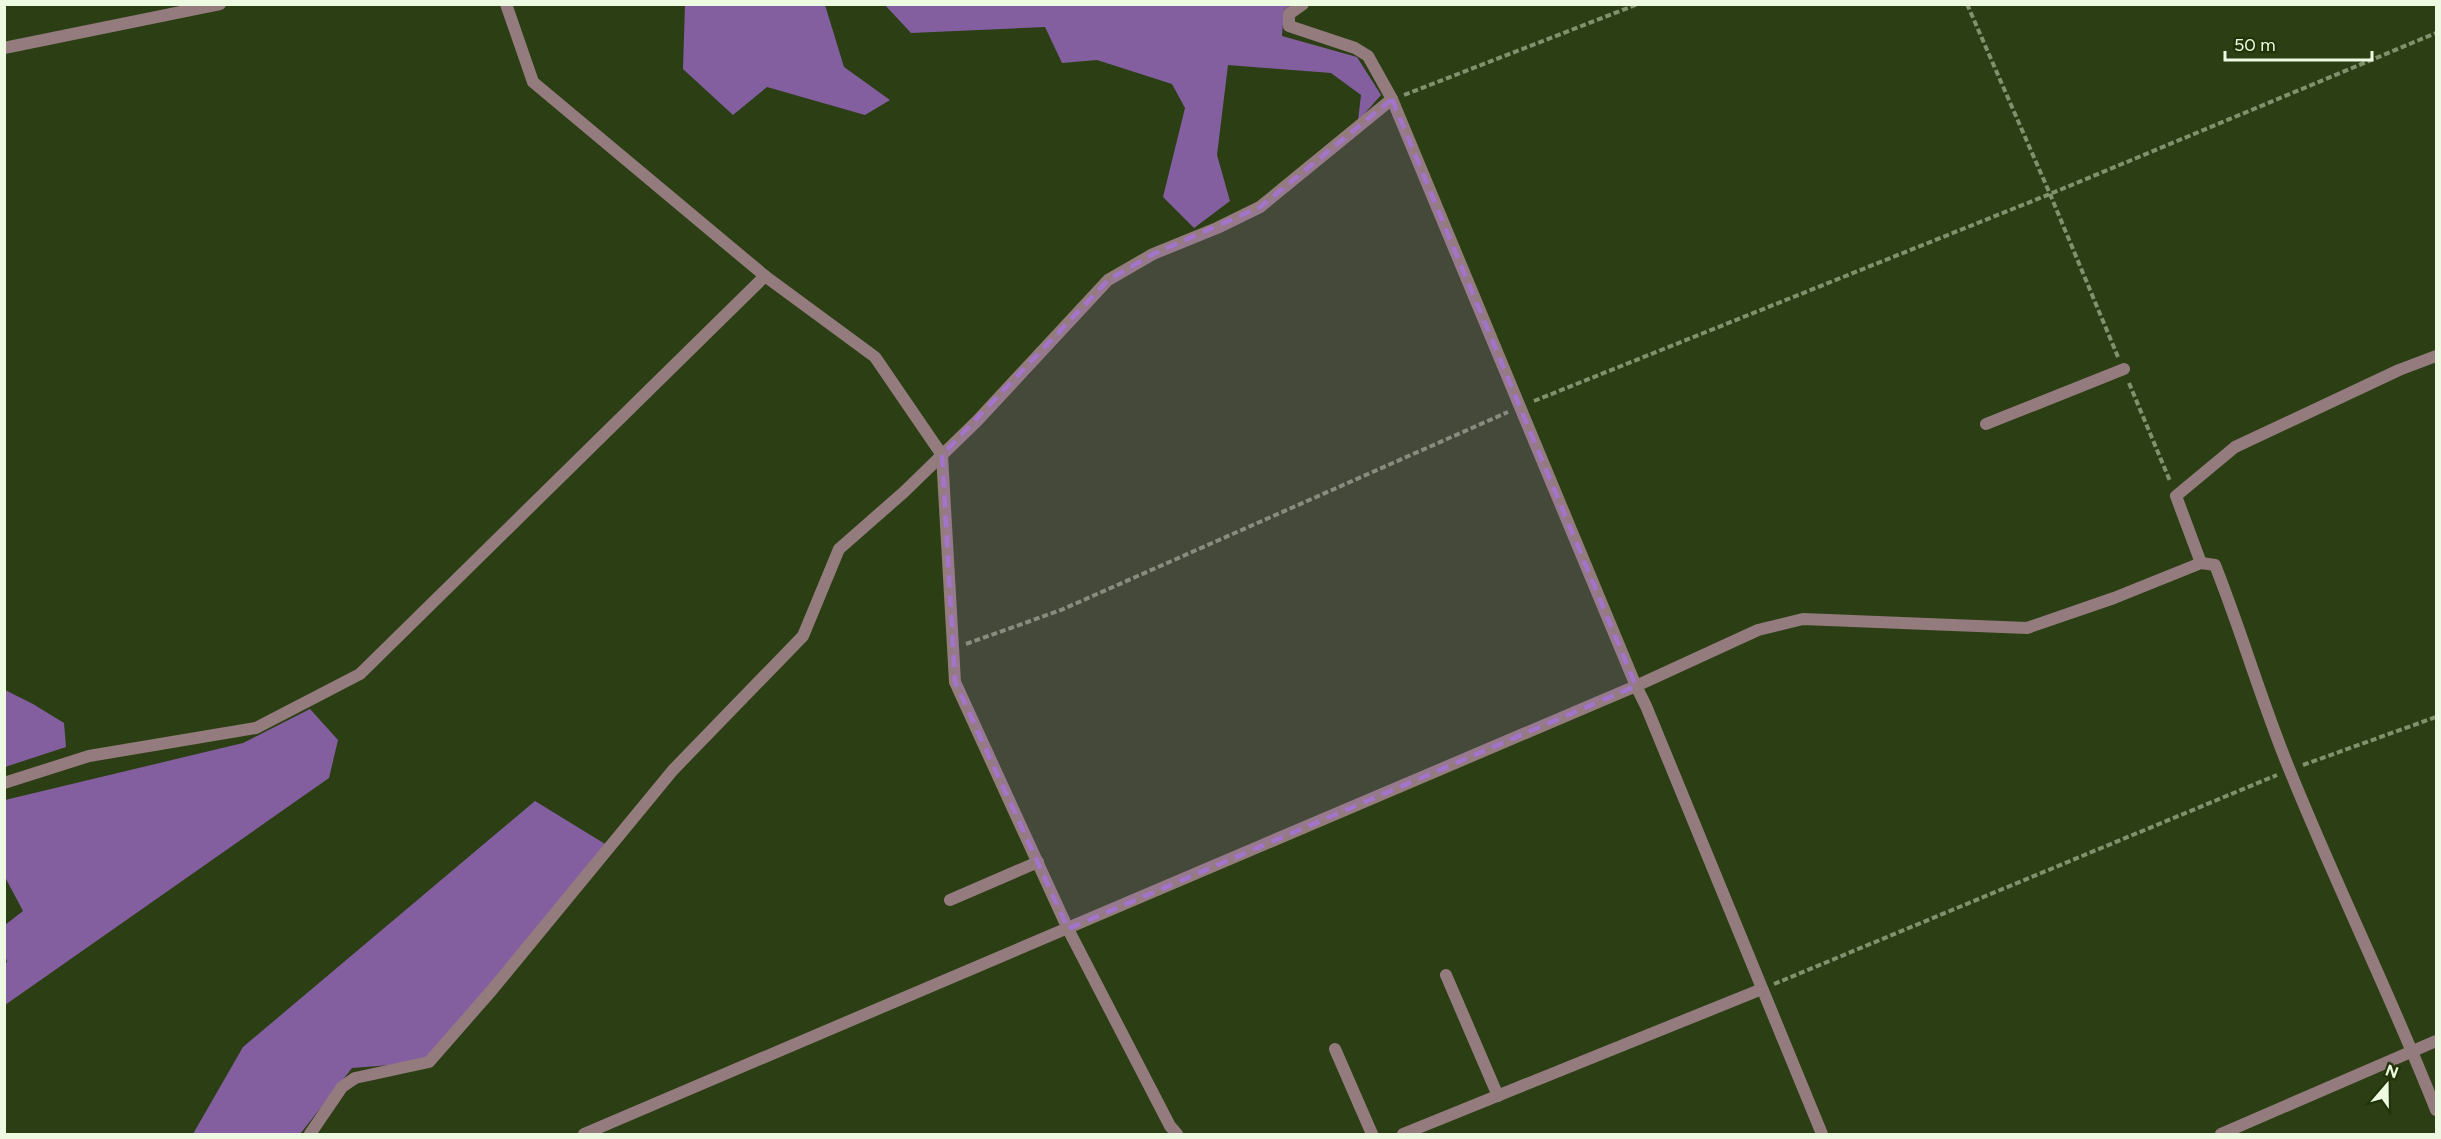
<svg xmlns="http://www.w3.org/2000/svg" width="2441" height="1139" viewBox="0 0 2441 1139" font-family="Figtree,sans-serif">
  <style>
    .forest { fill: #845fa0 }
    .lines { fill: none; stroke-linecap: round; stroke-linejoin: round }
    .path { stroke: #80916d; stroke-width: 4; stroke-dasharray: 6 3; stroke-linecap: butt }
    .minor { stroke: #947b7e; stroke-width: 12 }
    .tertiary { stroke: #947b7e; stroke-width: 12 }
    .marked { fill: #a374cb; fill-opacity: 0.2; stroke: #a374cb; stroke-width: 4.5; stroke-dasharray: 12 8; stroke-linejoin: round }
  </style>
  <rect width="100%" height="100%" fill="#2c3f14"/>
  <g class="forest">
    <path d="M685,5H825L844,67L890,100L865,115L767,87L733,115L683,69Z"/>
    <path d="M885,5H1291L1284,10L1282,36L1357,57L1381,95L1358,121L1361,95L1331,73L1228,65L1217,155L1230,201L1194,228L1163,197L1185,108L1172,84L1097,60L1062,63L1045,27L911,33Z"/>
    <path d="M5,690L33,704L64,723L66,747L5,767Z"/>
    <path d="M310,709L338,740L329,778L5,1005V964L7,962L5,954V925L23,911L5,877V800L243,743Z"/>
    <path d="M535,801L610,847L429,1062L352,1068L300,1134H193L243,1047Z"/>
  </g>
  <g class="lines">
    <g class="path">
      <path d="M1967,4L2050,194L2118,357"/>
      <path d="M1404,95L1638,4"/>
      <path d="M2129,383L2170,481"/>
      <path d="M1534,401L2050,194L2436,33"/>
      <path d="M966,644L1061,610L1508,412"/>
      <path d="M2303,765L2436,717"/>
      <path d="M1774,984L2277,775"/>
    </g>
    <g class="minor">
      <path d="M1303,4L1289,14V26L1355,48L1368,56L1392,99L1636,686L1646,706L1822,1134"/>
      <path d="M4,48L220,4"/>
      <path d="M1986,424L2124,369"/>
      <path d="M2201,563L2176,496L2235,447L2399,370L2436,356"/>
      <path d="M950,900L1038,862"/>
      <path d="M1446,975L1498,1096"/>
      <path d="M1335,1049L1372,1134"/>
      <path d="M310,1134L342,1087L355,1078L429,1062L492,990L673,770L803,636L839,549L904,492L977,421L1108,280L1153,254L1217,228L1260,207L1392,99"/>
      <path d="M584,1134L1636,686L1758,630L1803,619L2027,628L2114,598L2201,563L2215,565C2242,633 2262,703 2290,771C2336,885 2391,996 2436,1110"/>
      <path d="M1403,1134L1762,989"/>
    </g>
    <g class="tertiary">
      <path d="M506,4L533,82L765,276L875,357L942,455L955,682L1068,929L1170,1126L1177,1134"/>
      <path d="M4,783L89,756L256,728L360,674L765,276"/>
      <path d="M2221,1134L2436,1041"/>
    </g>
  </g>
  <path class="marked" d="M1392,99L1636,686L1068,929L955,682L942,455L1108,280L1153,254L1260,207Z"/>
  <rect width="2441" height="1139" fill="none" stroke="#edfae1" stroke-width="12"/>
  <g transform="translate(2387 1085) rotate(20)" stroke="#223409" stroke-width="4.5" paint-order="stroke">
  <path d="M0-4.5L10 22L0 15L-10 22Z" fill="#edfae1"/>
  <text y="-9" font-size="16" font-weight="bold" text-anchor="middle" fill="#edfae1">N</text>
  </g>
  <path d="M2225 51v9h147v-9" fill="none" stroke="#edfae1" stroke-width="3"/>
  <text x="2234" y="51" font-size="18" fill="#edfae1" stroke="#223409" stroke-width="4.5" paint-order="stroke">50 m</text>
</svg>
